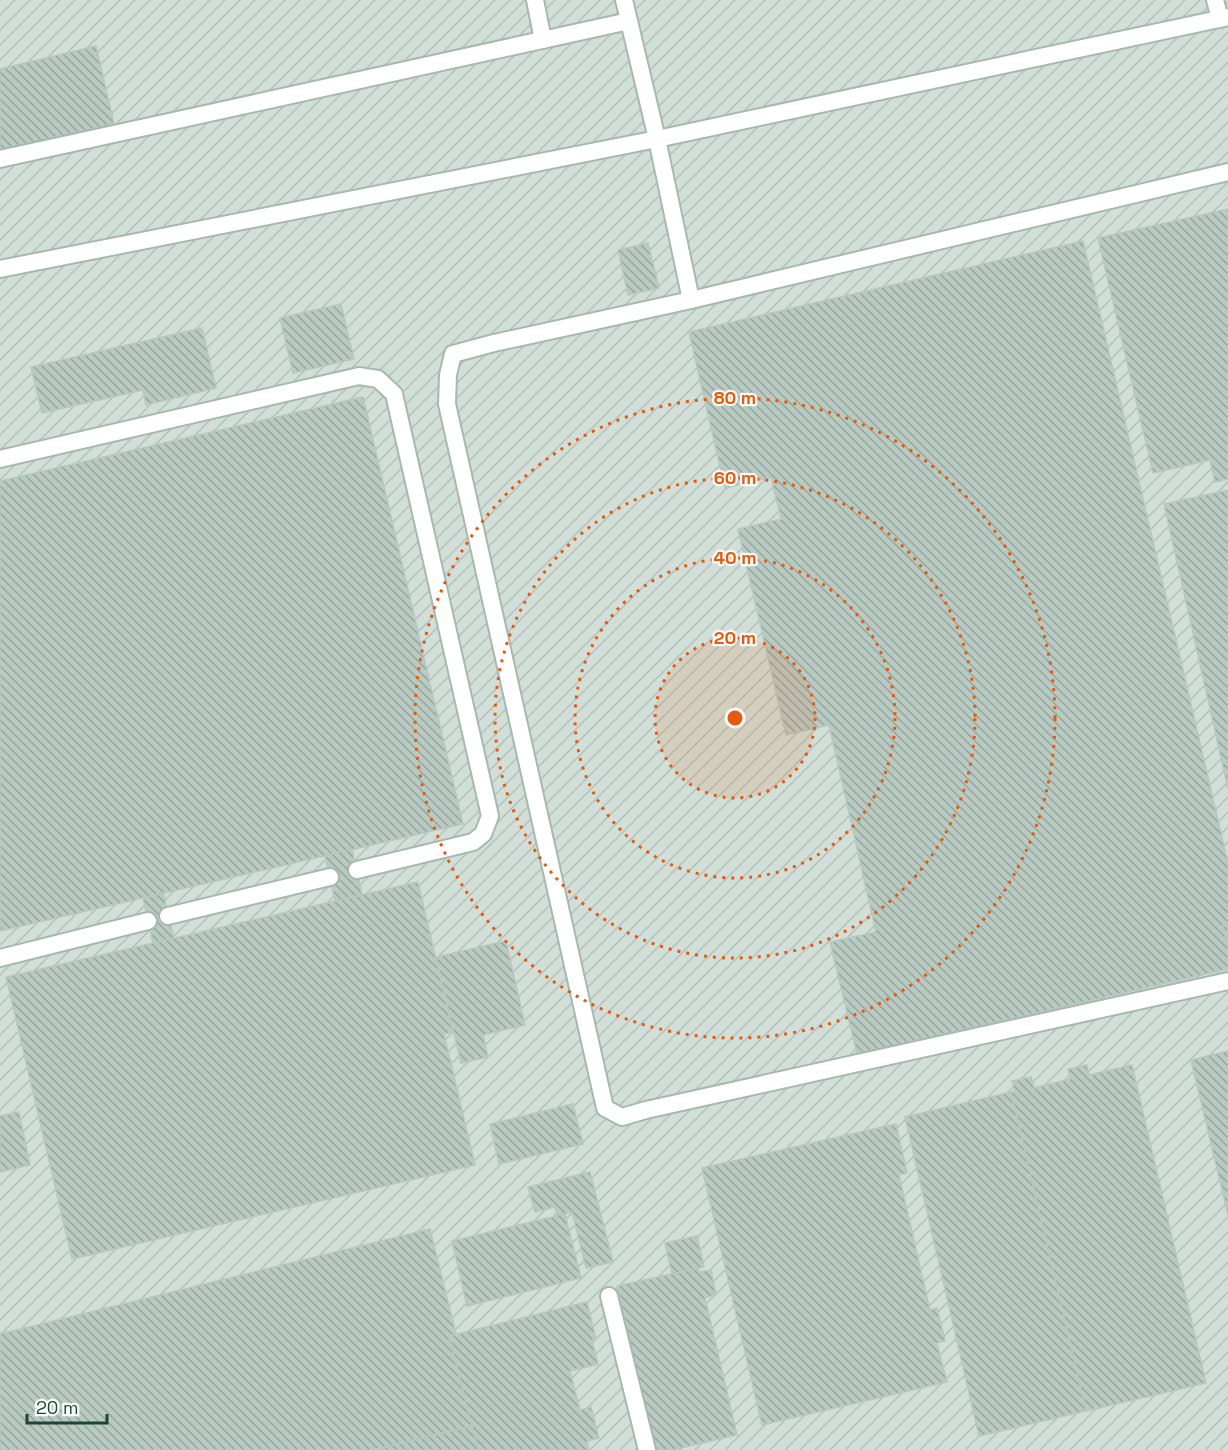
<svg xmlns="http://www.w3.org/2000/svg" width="1228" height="1450" viewBox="0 0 1228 1450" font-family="'Space Grotesk',sans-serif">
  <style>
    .industrial { fill: url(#industrial-furrows) }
    .building { fill: url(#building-back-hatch); stroke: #b5c9c1; stroke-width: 1.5 }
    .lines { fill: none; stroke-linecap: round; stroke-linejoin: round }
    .lane-casing { stroke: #a6b8b2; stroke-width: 20 }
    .lane { stroke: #fff; stroke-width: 16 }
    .ring { fill: none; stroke: #e8590c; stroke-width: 3; stroke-dasharray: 3 6 }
    .centre { fill: #e8590c; stroke: #f5fbf8; stroke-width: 3 }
    .ring-label { font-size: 18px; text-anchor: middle; font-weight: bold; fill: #e8590c; stroke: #f5fbf8; stroke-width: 4.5; stroke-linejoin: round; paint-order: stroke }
  </style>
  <defs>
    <pattern id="industrial-furrows" width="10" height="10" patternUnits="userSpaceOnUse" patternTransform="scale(1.5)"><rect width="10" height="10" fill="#d2dfd9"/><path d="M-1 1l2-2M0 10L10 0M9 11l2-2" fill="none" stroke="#b4c1bb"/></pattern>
    <pattern id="building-back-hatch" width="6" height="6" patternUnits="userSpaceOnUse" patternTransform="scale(1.5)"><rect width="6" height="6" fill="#b9cac3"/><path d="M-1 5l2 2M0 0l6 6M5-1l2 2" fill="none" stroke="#96a69f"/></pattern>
  </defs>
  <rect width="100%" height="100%" fill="#e4efea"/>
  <rect class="industrial" x="0" y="0" width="1228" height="1450"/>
  <g class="building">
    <path d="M96,46L114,124L0,150V69Z"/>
    <path d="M1228,209V479L1215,482L1210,460L1153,473L1098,238Z"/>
    <path d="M1083,241L1228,863V925L1223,926L1228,948V969L857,1054L830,942L876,932L829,725L786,735L738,529L781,519L771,477L725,488L689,332Z"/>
    <path d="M648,243L659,288L628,295L618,250Z"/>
    <path d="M341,304L354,359L293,373L280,318Z"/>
    <path d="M202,328L216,388L146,405L143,390L42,413L31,367Z"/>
    <path d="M363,397L463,824L0,931V481Z"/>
    <path d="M1228,490V789L1164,504Z"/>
    <path d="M352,849L362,895L335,901L325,856Z"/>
    <path d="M418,882L453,1032L444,1034L475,1165L72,1259L6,977Z"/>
    <path d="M163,893L174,938L153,943L143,898Z"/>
    <path d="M1228,925V948L1223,926Z"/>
    <path d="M506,941L525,1025L483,1035L488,1057L461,1063L436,957Z"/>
    <path d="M1228,1051V1215L1191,1060Z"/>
    <path d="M1087,1065L1089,1075L1132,1065L1206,1383L1086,1411L1011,1092H1015L1012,1081L1031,1077L1034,1088L1070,1079L1068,1069Z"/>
    <path d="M1011,1092L1086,1411L979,1436L905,1117Z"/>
    <path d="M573,1104L583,1144L499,1164L490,1124Z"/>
    <path d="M19,1112L30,1165L0,1172V1116Z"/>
    <path d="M896,1124L907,1173L899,1175L930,1310L937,1308L945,1341L937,1343L947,1382L762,1425L702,1168Z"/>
    <path d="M590,1172L613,1262L586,1268L572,1212L557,1216L555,1207L535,1212L528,1187Z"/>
    <path d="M565,1214L581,1278L467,1306L452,1241Z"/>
    <path d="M430,1229L456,1334L449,1336L472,1426L374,1450H0V1334Z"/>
    <path d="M697,1236L704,1267L672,1274L665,1243Z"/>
    <path d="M698,1268L699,1272L711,1270L716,1295L705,1298L737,1435L673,1450H655L617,1286Z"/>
    <path d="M587,1302L596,1339L592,1340L598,1364L570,1371L580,1410L591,1407L599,1438L587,1441L589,1450H478L449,1336Z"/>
    <path d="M472,1426L478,1450H374Z"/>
  </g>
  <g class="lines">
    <defs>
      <g id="lane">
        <path d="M535,0L543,40"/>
        <path d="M624,0L657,139L691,300"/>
        <path d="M1215,0L1220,19"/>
        <path d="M0,159L629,21"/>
        <path d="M1228,172L691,300L494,343L453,354L448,375L447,404L605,1108L622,1117L646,1110L1228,981"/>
        <path d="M0,269L657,139L1228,17"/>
        <path d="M0,459L359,376L378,379L394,394L490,816L483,834L473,842L357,870"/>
        <path d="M168,916L330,877"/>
        <path d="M0,958L148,921"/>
        <path d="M609,1296L647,1450"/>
      </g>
    </defs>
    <use href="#lane" class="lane-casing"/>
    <use href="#lane" class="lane"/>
  </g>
  <circle cx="735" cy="718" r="80" fill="#e8590c" fill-opacity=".12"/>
  <g class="ring">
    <circle cx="735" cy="718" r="80"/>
    <circle cx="735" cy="718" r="160"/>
    <circle cx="735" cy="718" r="240"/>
    <circle cx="735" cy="718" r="320"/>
  </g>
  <circle cx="735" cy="718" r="9" class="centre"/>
  <g class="ring-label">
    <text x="735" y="404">80 m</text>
    <text x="735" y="484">60 m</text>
    <text x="735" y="564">40 m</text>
    <text x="735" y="644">20 m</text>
  </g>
  <path d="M27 1414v9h80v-9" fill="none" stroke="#21433a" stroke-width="3"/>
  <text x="36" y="1414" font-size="18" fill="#21433a" stroke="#f5fbf8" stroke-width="4.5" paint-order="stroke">20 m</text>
</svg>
